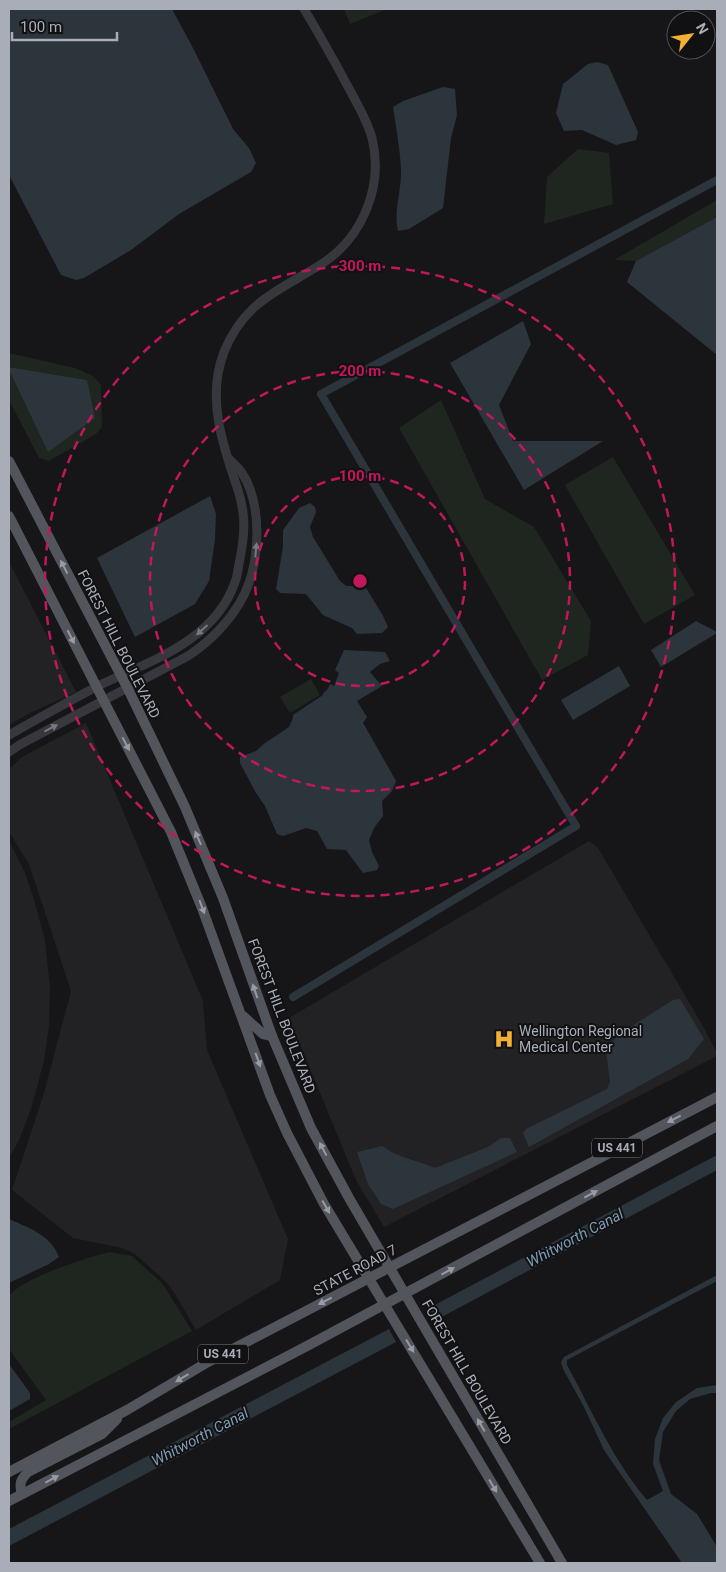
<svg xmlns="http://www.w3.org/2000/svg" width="726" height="1572" viewBox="0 0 726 1572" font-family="Roboto,sans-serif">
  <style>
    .built { fill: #222225 }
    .green { fill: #1e261f }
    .water { fill: #2c353c }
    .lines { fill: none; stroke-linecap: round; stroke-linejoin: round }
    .canal { stroke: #2c353c; stroke-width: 8 }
    .minor { stroke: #37383d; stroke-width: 9 }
    .major { stroke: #53555c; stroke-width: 10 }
    .oneway { fill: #757881 }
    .oneway2 { fill: #979ba6 }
    .ring { fill: none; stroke: #c2185b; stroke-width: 2.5; stroke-dasharray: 9 6 }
    .labels { text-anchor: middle; stroke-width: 4; stroke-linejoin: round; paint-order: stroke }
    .shield { fill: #111113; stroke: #7b7e86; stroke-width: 1 }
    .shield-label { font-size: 12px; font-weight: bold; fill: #a8adb8 }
    .street-label { font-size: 14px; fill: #a8adb8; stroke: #111113 }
    .poi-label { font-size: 14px; fill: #a8adb8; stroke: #111113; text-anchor: start }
    .water-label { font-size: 15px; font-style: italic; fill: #7f9bb3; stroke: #111113 }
    .centre { fill: #c2185b; stroke: #111113; stroke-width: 2.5 }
    .ring-label { font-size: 15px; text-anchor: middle; font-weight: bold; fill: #c2185b; stroke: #111113; stroke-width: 4; stroke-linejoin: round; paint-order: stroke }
  </style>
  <rect width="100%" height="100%" fill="#161618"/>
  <g class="built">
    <path d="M9,562L76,692L28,714L9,725Z"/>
    <path d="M86,723L203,1001L207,1050L288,1239L280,1280L196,1330L175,1294L167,1283L135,1254L122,1248L73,1238L12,1190L44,1093L71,991L29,864L9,832V769L22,757Z"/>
    <path d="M9,841L25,873L35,903L45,941L50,987L49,1026L44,1061L31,1109L20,1138L9,1158Z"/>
    <path d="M589,841L598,848L703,1026L717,1053V1056L384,1227L356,1180L289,1018Z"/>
  </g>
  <g class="green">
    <path d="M344,9H387L350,24Z"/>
    <path d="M578,149L609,153L613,204L544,224L547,177Z"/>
    <path d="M717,200V217L636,261L614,260Z"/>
    <path d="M9,353L75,368L93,376L101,385L102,427L96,434L49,461L39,458L9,400V370L48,452L87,380L9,367Z"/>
    <path d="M441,400L485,499L534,527L591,621L588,655L542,680L399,428Z"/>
    <path d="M613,457L695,595L644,624L565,485Z"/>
    <path d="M311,679L320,695L290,713L280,697Z"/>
    <path d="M109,1252L132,1256L162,1283L192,1331L9,1429V1422L46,1400L9,1349V1296C22,1278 86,1258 109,1252Z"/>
  </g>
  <g class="water">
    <path d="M9,9H172L194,50L233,129L249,148L256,163L251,172L179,214L131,250L84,278L76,280L61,275L9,175Z"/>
    <path d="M597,62L608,65L638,132L636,140L616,145L582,130L564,131L556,113L563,84L588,64Z"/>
    <path d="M443,87L455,89L457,115L451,138L443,208L409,229L398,231C393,211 402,190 401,169C400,148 396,128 393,107L403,101Z"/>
    <path d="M717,217V355L627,282L636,261Z"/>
    <path d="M523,321L531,344L499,405L513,441H603L524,490L450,363Z"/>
    <path d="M9,367L87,380L95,418L48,452L9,370Z"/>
    <path d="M210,496L216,514L215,539L209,581L195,604L135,637L97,558Z"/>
    <path d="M310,503L315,507L316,512L310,527L313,537L340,581L346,586H365L383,616L388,627L382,633L357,634L352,628L323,615L306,594L280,593L276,589L283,546V530L299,508Z"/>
    <path d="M696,621L717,632V633L661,667L651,650Z"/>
    <path d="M344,650L385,652L390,661L380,664L370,672L382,686L357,701L367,717L363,723L366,728L396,781L392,791L382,801L383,816L374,828L369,840L372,852L379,866L377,870L363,873L346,850L327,849L317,831L306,828L283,836L277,834L265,806L256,793L240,763V757L256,751L265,743L289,727L293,718V715L323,695V693L327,690L330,684L334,686L339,673L335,670Z"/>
    <path d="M619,666L630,686L573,720L561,700Z"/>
    <path d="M680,999L704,1039L688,1059L529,1147L523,1133L526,1129L607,1089L610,1082L606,1050L618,1035L673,1000Z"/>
    <path d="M501,1138H510L517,1152L393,1209L381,1204L368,1184L357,1152L382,1146C398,1158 417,1160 435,1168L488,1147Z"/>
    <path d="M717,1155V1170L436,1320L429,1308Z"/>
    <path d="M9,1219C29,1228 51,1235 59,1257L49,1264L9,1283Z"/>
    <path d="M717,1275V1281L567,1360V1365C592,1411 613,1460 647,1500L663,1491L653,1464L655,1439L663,1418L676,1402L697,1388L717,1385V1393H711L690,1399L676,1411L663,1432L659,1460L671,1494L697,1514L717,1547V1563H682L604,1450L583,1405L563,1369L561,1362L564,1357Z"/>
    <path d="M389,1329L396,1342L9,1546V1529Z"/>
    <path d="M9,1364L30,1393V1399L9,1411Z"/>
  </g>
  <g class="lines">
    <path class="canal" d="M293,997L576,826L321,394L717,180"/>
    <g class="minor">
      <path d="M9,735C39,718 69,701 100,685C150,661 215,641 235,582C238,575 238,567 240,559C245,532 246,516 238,490C223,446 206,398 224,352C244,302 278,291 320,265C362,239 384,187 372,138C368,123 360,109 353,96C337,66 321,37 304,9"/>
      <path d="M9,752L21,744L188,656C211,641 232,619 244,595C260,562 263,505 242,473C239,468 233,463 229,459"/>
    </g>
    <g class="major">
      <path d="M9,461L128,689L185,807L223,898L272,1036L311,1128L349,1198L562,1563"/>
      <path d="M9,516L171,832L202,908L270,1095L287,1133L324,1204L540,1563"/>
      <path d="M243,1016L263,1034L272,1036"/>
      <path d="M9,1472L127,1410L208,1362L717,1097"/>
      <path d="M22,1494C19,1484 20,1480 28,1472L102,1434L117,1419"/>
      <path d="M9,1501L307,1346L717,1126"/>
    </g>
  </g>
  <defs><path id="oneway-solid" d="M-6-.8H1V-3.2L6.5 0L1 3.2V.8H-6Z" transform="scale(1.25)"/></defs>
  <g class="oneway">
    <use href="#oneway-solid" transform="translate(256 550) rotate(-84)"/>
    <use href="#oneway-solid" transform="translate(202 630) rotate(138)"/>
    <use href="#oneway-solid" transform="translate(51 728) rotate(-28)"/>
  </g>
  <g class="oneway2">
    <use href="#oneway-solid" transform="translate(64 567) rotate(-118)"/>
    <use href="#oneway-solid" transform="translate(71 637) rotate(63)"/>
    <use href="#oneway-solid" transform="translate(126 744) rotate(62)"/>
    <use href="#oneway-solid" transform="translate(198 838) rotate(-114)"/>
    <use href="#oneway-solid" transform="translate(202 907) rotate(69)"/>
    <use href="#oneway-solid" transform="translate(255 991) rotate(-109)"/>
    <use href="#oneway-solid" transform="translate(258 1060) rotate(70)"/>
    <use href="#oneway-solid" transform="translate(674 1119) rotate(153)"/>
    <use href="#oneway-solid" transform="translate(323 1149) rotate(-118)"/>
    <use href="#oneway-solid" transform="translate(591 1194) rotate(-28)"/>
    <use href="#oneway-solid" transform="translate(326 1207) rotate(60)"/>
    <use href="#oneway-solid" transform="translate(448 1271) rotate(-28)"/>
    <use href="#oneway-solid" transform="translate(325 1301) rotate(153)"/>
    <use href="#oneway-solid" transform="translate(410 1346) rotate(59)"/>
    <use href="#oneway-solid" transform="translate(182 1378) rotate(149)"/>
    <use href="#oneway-solid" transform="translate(481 1425) rotate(-120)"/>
    <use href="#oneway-solid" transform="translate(52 1479) rotate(-28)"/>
    <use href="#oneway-solid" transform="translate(493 1486) rotate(59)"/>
  </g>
  <g class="ring">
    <circle cx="360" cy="581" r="105"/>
    <circle cx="360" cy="581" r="210"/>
    <circle cx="360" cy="581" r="315"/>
  </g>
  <defs>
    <symbol id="hospital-bare" viewBox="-9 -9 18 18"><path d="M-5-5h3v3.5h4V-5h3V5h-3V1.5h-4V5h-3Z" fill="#f2b134" stroke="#111113" stroke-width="2.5" paint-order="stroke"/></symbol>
  </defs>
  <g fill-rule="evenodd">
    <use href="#hospital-bare" x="490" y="1025" width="28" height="28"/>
  </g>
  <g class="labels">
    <g class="shield">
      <rect x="592" y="1138.5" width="50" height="19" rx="4"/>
      <rect x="198" y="1344.5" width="50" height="19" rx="4"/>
    </g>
    <g class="shield-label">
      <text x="617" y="1152">US 441</text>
      <text x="223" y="1358">US 441</text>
    </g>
    <g class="street-label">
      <text transform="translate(119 644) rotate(63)" y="5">FOREST HILL BOULEVARD</text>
      <text transform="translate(282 1016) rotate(69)" y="5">FOREST HILL BOULEVARD</text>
      <text transform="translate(355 1270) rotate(-28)" y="5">STATE ROAD 7</text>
      <text transform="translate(467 1372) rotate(60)" y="5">FOREST HILL BOULEVARD</text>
    </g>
    <g class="poi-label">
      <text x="519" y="1036">Wellington Regional<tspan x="519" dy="16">Medical Center</tspan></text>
    </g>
    <g class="water-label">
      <text transform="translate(575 1238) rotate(-28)" y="5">Whitworth Canal</text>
      <text transform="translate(200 1437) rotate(-28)" y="5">Whitworth Canal</text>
    </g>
  </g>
  <circle cx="360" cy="581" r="8" class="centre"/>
  <g class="ring-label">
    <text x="360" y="271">300 m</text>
    <text x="360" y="376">200 m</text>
    <text x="360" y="481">100 m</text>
  </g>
  <rect width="726" height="1572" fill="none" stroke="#a8adb8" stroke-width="20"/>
  <g transform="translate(691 35) rotate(60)"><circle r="24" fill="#111113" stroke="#4d4f55"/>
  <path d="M0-4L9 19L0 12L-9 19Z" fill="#f2b134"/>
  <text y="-8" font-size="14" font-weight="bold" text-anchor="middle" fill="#a8adb8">N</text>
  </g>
  <path d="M12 32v8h105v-8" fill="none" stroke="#a8adb8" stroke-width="2.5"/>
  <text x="20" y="32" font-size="15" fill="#a8adb8" stroke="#111113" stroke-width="4" paint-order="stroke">100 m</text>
</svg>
